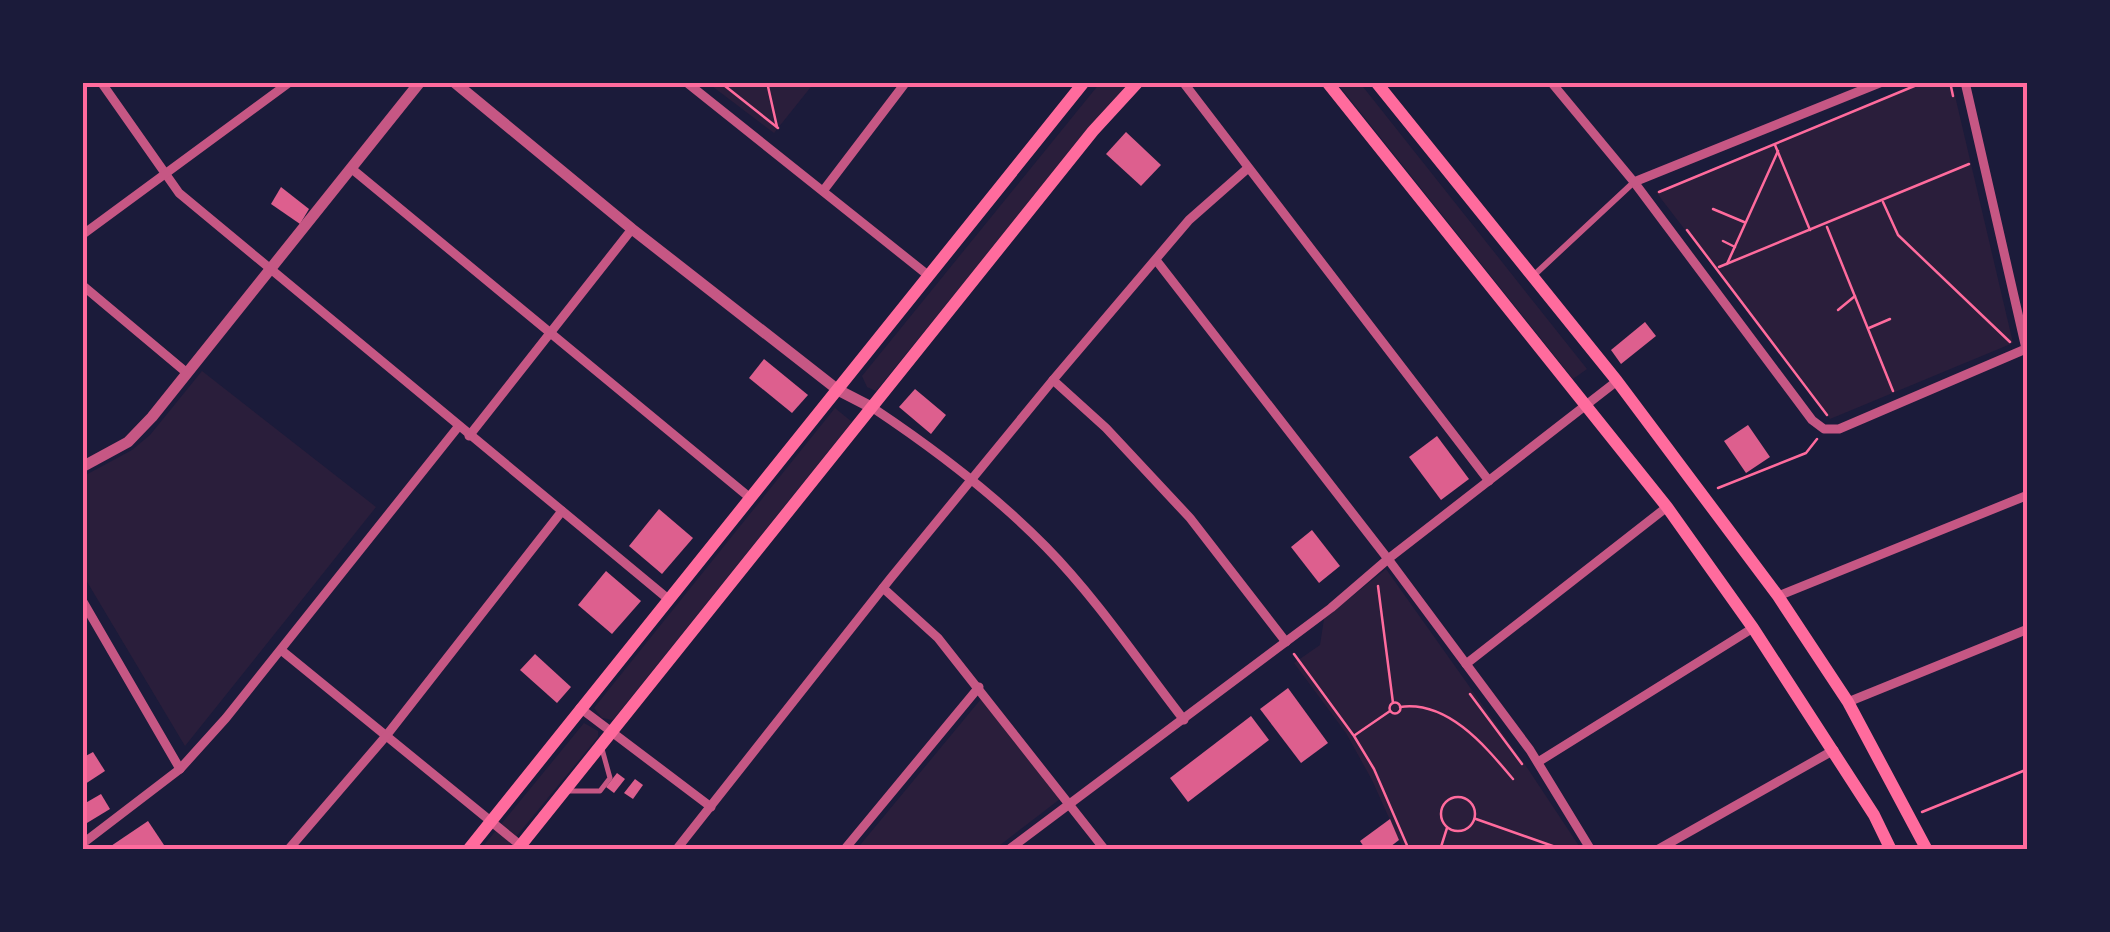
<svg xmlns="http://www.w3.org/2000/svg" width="2110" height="932" viewBox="0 0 2110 932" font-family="Overpass,sans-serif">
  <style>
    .green { fill: #2a1e3b }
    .building { fill: #dd5f8e }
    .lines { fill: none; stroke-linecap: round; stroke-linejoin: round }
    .path { stroke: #ff6b9d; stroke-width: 2.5 }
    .service { stroke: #c65784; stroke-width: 5 }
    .pedestrian { stroke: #c65784; stroke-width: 6 }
    .minor { stroke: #c65784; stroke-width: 9 }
    .tertiary { stroke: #c65784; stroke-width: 11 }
    .secondary { stroke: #ff6b9d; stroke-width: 12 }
    .neatline { fill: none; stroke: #ff6b9d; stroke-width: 4 }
  </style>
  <rect width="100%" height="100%" fill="#1b1b3a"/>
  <g class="green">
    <path d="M708,83H814L774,133Z"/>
    <path d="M1100,83H1130L1101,114L876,391L867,387L862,376Z"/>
    <path d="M1337,83H1360L1587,369L1573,379Z"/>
    <path d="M1919,83H1952L2013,343L1830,419L1656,192Z"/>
    <path d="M202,371L376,507L185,746L83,575L82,477L132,450L150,435Z"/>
    <path d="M835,408L852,422L613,720L602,718L594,708Z"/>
    <path d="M1386,569L1528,769L1581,849H1403L1372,780L1346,733L1294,663L1320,645L1324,619Z"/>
    <path d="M981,699L1060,799L995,849L856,850Z"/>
    <path d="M584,723L598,731V737L506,849L480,850Z"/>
  </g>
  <g class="building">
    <path d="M1126,132L1161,165L1141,186L1106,154Z"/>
    <path d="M281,187L309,209L300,224L271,204Z"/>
    <path d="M1645,322L1656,336L1621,364L1611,350Z"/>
    <path d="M764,359L808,395L792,413L749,378Z"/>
    <path d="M915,389L946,415L931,434L899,407Z"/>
    <path d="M1748,425L1770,457L1746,473L1724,441Z"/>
    <path d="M1437,436L1469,479L1441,500L1409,457Z"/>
    <path d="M659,509L693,538L662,574L629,546Z"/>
    <path d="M1312,530L1340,566L1319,583L1291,547Z"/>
    <path d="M606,571L641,601L612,634L578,605Z"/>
    <path d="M535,654L571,687L557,703L520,670Z"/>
    <path d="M1288,688L1328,743L1301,763L1260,709Z"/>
    <path d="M1251,716L1269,740L1188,802L1170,778Z"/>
    <path d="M93,752L105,771L82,786V758Z"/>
    <path d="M617,773L625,779L614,793L606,787Z"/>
    <path d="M635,779L643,785L633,799L624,793Z"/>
    <path d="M101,794L110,809L82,826V805Z"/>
    <path d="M1390,819L1399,840L1386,850H1366L1360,841Z"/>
    <path d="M148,821L164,845L158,850H105Z"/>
  </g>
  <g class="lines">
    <g class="path">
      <path d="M720,82L778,128"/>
      <path d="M767,82L777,127"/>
      <path d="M1950,82L1953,96"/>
      <path d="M1775,145L1810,230"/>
      <path d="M1659,192L1924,82"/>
      <path d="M1883,202L1898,235L2010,342"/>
      <path d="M1713,209L1744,222"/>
      <path d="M1827,227L1893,391"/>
      <path d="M1687,230L1827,415"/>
      <path d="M1723,241L1735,247"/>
      <path d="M1727,264L1778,151"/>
      <path d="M1719,267L1969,164"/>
      <path d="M1838,310L1855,296"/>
      <path d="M1869,328L1890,319"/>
      <path d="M1718,488L1806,453L1817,439"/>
      <path d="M1378,586L1393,703"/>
      <path d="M1294,654L1354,736L1374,769L1409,850"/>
      <path d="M1470,694L1522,764"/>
      <circle cx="1395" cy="708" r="5.5"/>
      <path d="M1400,707C1448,700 1486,747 1513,779"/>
      <path d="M1355,735L1390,711"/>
      <circle cx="1458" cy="814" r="17"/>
      <path d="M1922,812L2028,769"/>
      <path d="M1476,819L1564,850"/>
      <path d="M1440,850L1447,828"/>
    </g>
    <path class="service" d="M567,791H600L610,778L602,749"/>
    <path class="pedestrian" d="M1532,277L1634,182"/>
    <g class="minor">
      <path d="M101,82L179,193L667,598"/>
      <path d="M686,82L929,276"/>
      <path d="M1183,82L1489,481"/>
      <path d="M1551,82L1634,182L1812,420L1824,429H1839L2028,348"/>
      <path d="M1965,82L2027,353"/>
      <path d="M352,169L749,497"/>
      <path d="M1634,182L1882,82"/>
      <path d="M823,191L906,82"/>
      <path d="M82,235L290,82"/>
      <path d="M1156,260L1388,559L1530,750L1591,850"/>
      <path d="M82,285L187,373"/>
      <path d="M1053,380L1106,428L1190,518L1286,642"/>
      <path d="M873,408C933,448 995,495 1046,547C1097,599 1139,662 1184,720"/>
      <path d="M469,436L632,229"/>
      <path d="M883,588L938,638L1105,850"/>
      <path d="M1778,596L2028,495"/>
      <path d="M82,600L180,769"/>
      <path d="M281,650L520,845"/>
      <path d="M1466,664L1667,507"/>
      <path d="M1848,702L2028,629"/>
      <path d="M580,708L711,807"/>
      <path d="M1538,762L1753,628"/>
      <path d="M82,844L180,769L226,718L458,427"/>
      <path d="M288,850L386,736L562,511"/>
      <path d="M676,850L890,579L1053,380L1189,220L1248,168"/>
      <path d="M844,850L979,687"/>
      <path d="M1008,850L1331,608L1388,559L1617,381"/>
      <path d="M1657,850L1834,750"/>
    </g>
    <g class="tertiary">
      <path d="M454,82L632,229L838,390L873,408"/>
      <path d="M82,467L128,442L152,417L420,82"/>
    </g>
    <g class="secondary">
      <path d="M1327,82L1667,507L1753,628L1874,815L1891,850"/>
      <path d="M1376,82L1617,381L1778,596L1848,702L1927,850"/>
      <path d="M468,850L1084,82"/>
      <path d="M517,850L1093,131L1138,82"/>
    </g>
  </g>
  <rect width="2110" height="932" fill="none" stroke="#1b1b3a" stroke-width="170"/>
  <rect x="85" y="85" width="1940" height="762" class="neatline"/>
</svg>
